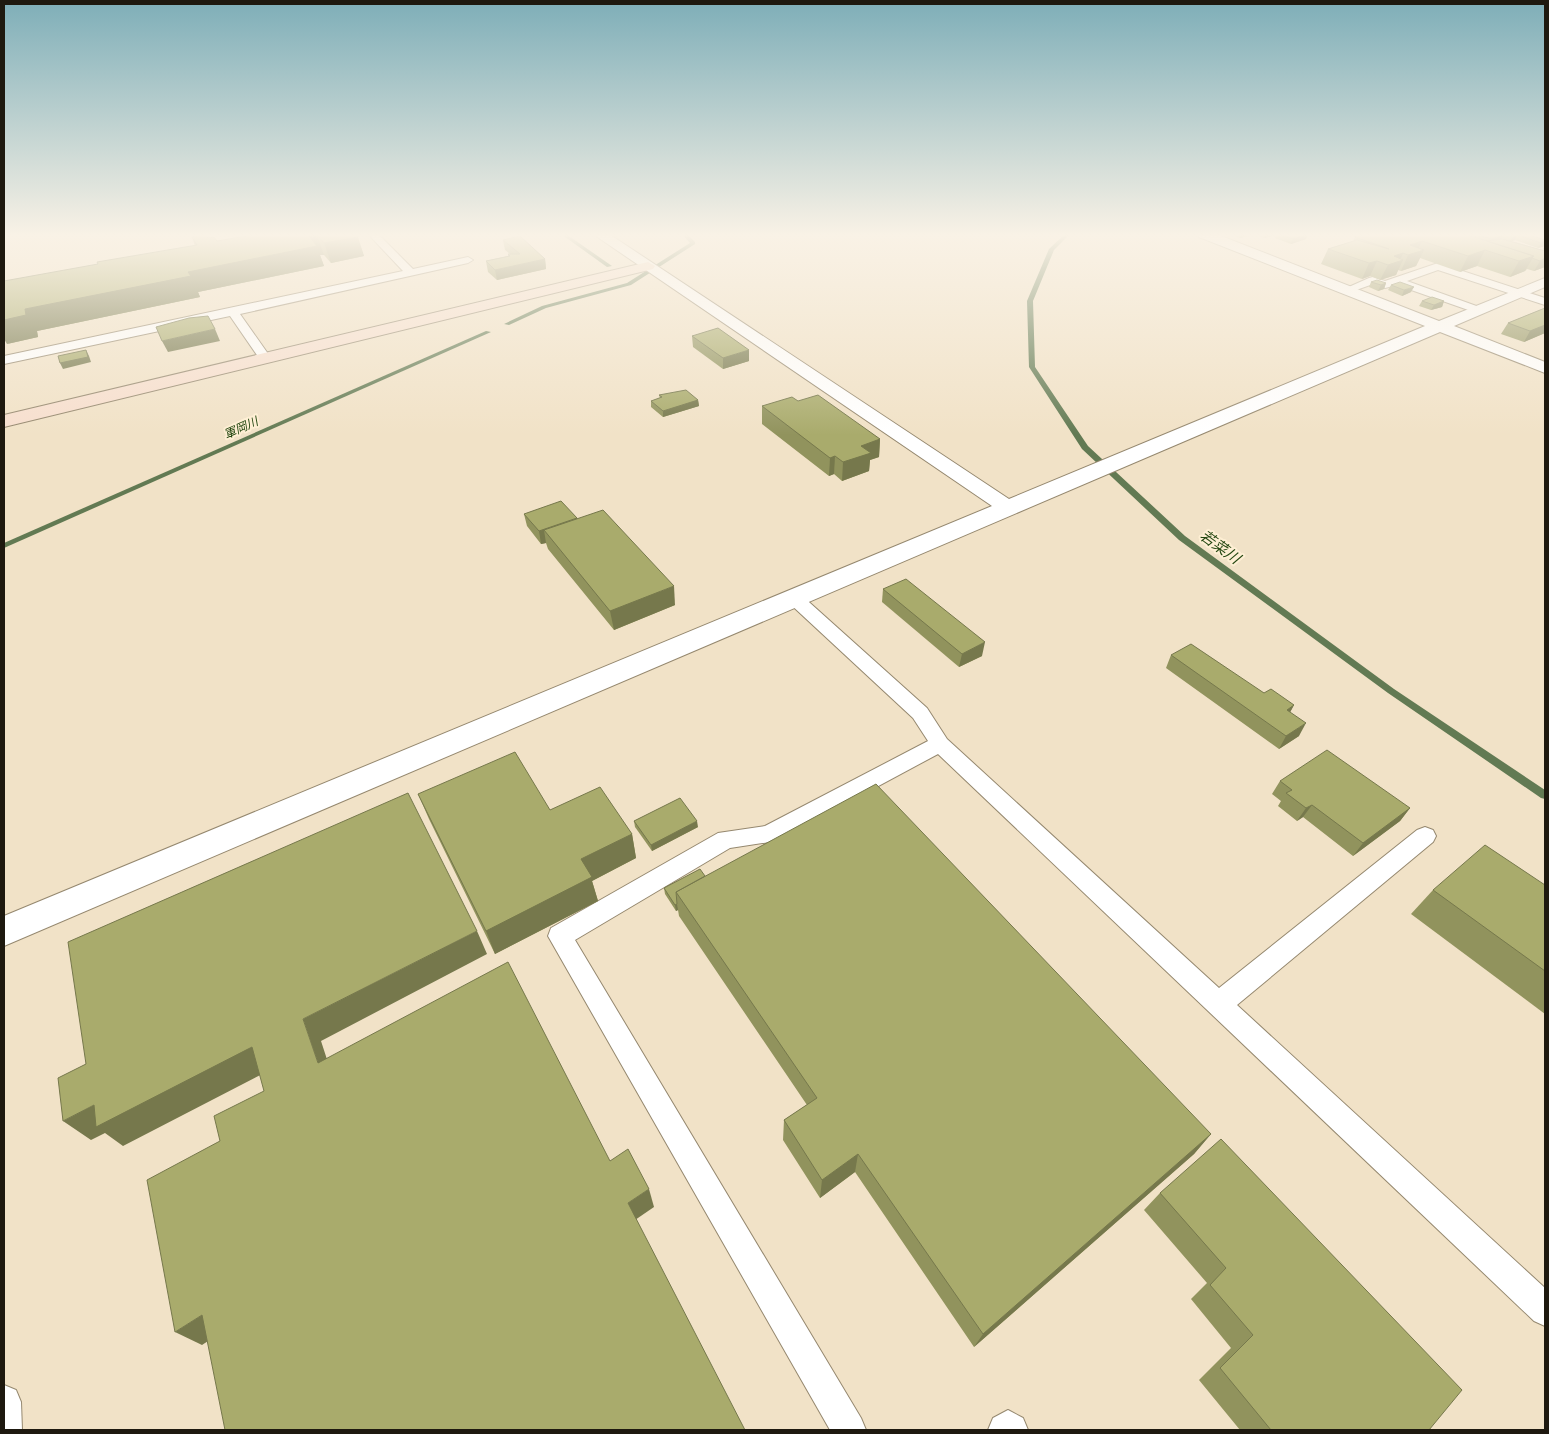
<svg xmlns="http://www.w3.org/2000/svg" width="1549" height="1434" viewBox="0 0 1549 1434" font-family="Georgia,'Noto Sans JP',serif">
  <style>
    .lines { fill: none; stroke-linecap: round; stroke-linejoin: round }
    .stream { fill: #627a53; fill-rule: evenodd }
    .lane-casing { stroke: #95886f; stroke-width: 2 }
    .street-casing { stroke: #95886f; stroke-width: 2 }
    .secondary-casing { stroke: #95886f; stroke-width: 2 }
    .lane { fill: #fff; fill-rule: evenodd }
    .street { fill: #fff; fill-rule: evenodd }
    .secondary { fill: #f7dfce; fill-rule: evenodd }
    .wall { fill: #91935d }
    .shaded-wall { fill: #76784c }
    .building { fill: #a9ab6c; stroke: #76784c }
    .labels { text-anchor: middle; stroke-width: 4; stroke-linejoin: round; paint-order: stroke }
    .far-water-label { font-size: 12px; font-style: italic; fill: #244711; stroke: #feefd4 }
    .water-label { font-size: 15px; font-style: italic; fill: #244711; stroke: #feefd4 }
  </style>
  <rect width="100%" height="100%" fill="#f1e2c7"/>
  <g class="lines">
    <g class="stream">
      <path d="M561,234H566L612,266L607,267Z"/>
      <path d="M682,234H687L695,242V244L631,285L546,308L509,325L504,324L542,306L627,283L690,243Z"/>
      <path d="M1065,234H1070L1054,250L1033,301L1035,367L1088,446L1185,536L1394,689L1545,790V799L1541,798L1388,693L1179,540L1082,449L1029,367L1027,301L1049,249Z"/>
      <path d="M486,331L491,332L4,548V543Z"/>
    </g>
    <defs>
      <g id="lane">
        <path d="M368,234H378L413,269L468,257L473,260L468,263L240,314L271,358L265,362L261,361L230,316L4,364V356L403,271Z"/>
        <path d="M1438,263L1545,298V305L1438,270L1407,281L1482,308V312H1474L1397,285L1385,288L1373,284L1348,293L1342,290L1369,278L1373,277L1385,281Z"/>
        <path d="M794,592L800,594L927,708L947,739L1219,988L1417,830L1425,827L1433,830L1436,836L1433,842L1237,1005L1545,1288V1326L1534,1321L938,754L776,841L730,848L575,940L861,1418L866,1430H830L548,936L551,928L718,833L765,826L928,741L913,718L788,602L785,598L788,594Z"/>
        <path d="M4,1385L16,1390L21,1402L22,1430H4Z"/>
        <path d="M1008,1410L1023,1418L1028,1430H988L993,1418Z"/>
      </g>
      <path id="street" d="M593,234H609L1009,499L1425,326L1199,237L1197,234H1216L1439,321L1545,278V287L1454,326L1545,362V373L1440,332L4,946V916L992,506Z"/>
      <path id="secondary" d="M648,262L655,266L653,269L4,427V415Z"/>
    </defs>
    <use href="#lane" class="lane-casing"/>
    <use href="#street" class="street-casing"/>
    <use href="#secondary" class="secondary-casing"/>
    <use href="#lane" class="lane"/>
    <use href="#street" class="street"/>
    <use href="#secondary" class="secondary"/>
  </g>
  <g class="wall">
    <path d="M253,234H356L364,256L331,263L324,255H320L324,266L198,292L200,297L37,331L38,337L7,344L195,246L192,237L208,238L217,241L254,235Z"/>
    <path d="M1229,234H1248L1247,236L1240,238Z"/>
    <path d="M1253,234H1307L1306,239L1291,244L1275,238L1276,235L1264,238Z"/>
    <path d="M1388,234H1526L1545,240V246L1538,248L1515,240L1511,241L1542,250L1545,249H1543L1545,245V267L1534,271L1527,269L1525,271L1510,277L1477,266L1460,272L1420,258L1416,266L1401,271L1398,270L1396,275L1380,280L1370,276L1362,279L1321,264L1328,249L1353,241L1355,237L1381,236Z"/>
    <path d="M503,240L545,259L546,269L497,280L488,272L486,261L508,256V254H510L505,250Z"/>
    <path d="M1371,282L1386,283L1384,289L1378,291L1369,287Z"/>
    <path d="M1391,285L1411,292L1402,296L1388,290Z"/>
    <path d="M1422,301H1444L1442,307L1431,310L1419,306Z"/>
    <path d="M1545,308V333L1524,342L1501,334L1508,323Z"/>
    <path d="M692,336L749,361L723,369L693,347Z"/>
    <path d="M659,395L698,400L699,406L663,417L651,407V401L660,398Z"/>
    <path d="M798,401L880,439L879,457L870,460L869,471L842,481L834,474L829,476L762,424V406Z"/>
    <path d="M524,514L577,518L675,605L614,630L548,549L546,543L541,544L527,526Z"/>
    <path d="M883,589L982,656L959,667L882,602Z"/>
    <path d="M1171,655L1264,693L1294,705L1290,712L1299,736L1279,749L1166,668Z"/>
    <path d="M1280,781L1410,808L1400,821L1353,856L1303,817L1297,821L1278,806L1281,801L1272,794Z"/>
    <path d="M418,794L550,810L632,834L636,858L592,881L598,901L495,954L429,819Z"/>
    <path d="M634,821L698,827L652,851L635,827Z"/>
    <path d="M705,876L1211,1134L1194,1154L974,1347L855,1172L820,1198L783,1140L784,1120L807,1105L679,916L678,910L676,911L665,894L664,888Z"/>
    <path d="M1545,885V1014L1411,914L1433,890Z"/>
    <path d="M1160,1193L1429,1430H1240L1199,1380L1231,1348L1191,1299L1207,1283L1144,1210Z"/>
  </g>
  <g class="shaded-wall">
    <path d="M1241,234H1248L1247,236L1240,238Z"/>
    <path d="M1266,234H1276V235L1264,238Z"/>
    <path d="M1308,234L1306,239L1291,244L1293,239Z"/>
    <path d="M317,235L324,255H320L324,266L198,292L200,297L37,331L38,337L7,344L4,339V320L25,309Z"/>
    <path d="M1503,235L1500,240L1493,243L1492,239Z"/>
    <path d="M1518,235L1515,240L1510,242L1513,236Z"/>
    <path d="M358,237L364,256L331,263L324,243Z"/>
    <path d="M1422,241L1417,252L1424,250L1416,266L1401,271L1408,255L1410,245Z"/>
    <path d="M1545,241V246L1538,248L1541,243Z"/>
    <path d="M1485,250L1477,266L1460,272L1468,256Z"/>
    <path d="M1403,253L1400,261L1403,260L1396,275L1380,280L1388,265L1394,256Z"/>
    <path d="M1534,256L1525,271L1510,277L1519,261Z"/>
    <path d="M1545,258V267L1534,271L1540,261Z"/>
    <path d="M545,259L546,269L497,280L495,270Z"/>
    <path d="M1377,261L1370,276L1362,279L1369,263Z"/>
    <path d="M1386,283L1384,289L1378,291L1381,285Z"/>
    <path d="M1414,287L1411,292L1402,296L1404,290Z"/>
    <path d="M1444,301L1442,307L1431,310L1434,305Z"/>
    <path d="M1545,325V333L1524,342L1530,331Z"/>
    <path d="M215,329L220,341L168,352L162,341Z"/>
    <path d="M86,350L89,356L91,362L63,369L60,363Z"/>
    <path d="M749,350V361L723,369V358Z"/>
    <path d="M698,400L699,406L663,417V411Z"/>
    <path d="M880,439L879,457L870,460L869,471L842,481L843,462L861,446Z"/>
    <path d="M835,456L834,474L829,476L830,458Z"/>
    <path d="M577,518L544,530L546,543L541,544L539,531Z"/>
    <path d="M674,586L675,605L614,630L610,611Z"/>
    <path d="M985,642L982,656L959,667L962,654Z"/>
    <path d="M1294,705L1287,718V710Z"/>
    <path d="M1306,723L1299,736L1279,749L1286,736Z"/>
    <path d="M1312,805L1303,817L1297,821L1306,808Z"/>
    <path d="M1410,808L1400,821L1353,856L1363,843Z"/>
    <path d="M697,821L698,827L652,851L651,845Z"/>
    <path d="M632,834L636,858L592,881L598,901L495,954L486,931L581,859Z"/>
    <path d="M677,904L678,910L676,911L675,905Z"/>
    <path d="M477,931L487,954L321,1041L335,1084L318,1063L303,1019Z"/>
    <path d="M252,1047L272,1069L123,1146L105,1133L91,1140L63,1121L94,1105Z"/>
    <path d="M1211,1134L1194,1154L974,1347L983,1334Z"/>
    <path d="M858,1154L855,1172L820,1198L822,1180Z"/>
    <path d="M649,1189L654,1207L635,1220L628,1203Z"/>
    <path d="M202,1315L228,1328L202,1345L175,1332Z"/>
  </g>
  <g class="building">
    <path d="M205,234L208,238L214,237L217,241L258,234H356L358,237L324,243L317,235L309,236L317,246L188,272L191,276L25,309L26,315L4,320V281L98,264L97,262L197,245L192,237Z"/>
    <path d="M1279,234H1308L1293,239Z"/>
    <path d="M1365,234H1375L1381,236L1388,234H1465L1534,256L1519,261L1485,250L1468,256L1422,241L1410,245L1424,250L1408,255L1403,253L1394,256L1403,260L1388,265L1377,261L1369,263L1328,249L1357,240L1389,249L1355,237Z"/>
    <path d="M1473,234H1498L1503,235L1492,239Z"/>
    <path d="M1507,234H1526L1545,240V241L1541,243L1518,235L1513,236Z"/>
    <path d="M520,236L545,259L495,270L486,261L510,256L508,254H520L503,240Z"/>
    <path d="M1502,239L1545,251V258L1540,261L1532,258L1534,256L1487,241Z"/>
    <path d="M1377,280L1386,283L1381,285L1371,282Z"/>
    <path d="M1400,282L1414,287L1404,290L1391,285Z"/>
    <path d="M1432,297L1444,301L1434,305L1422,301Z"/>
    <path d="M1545,308V325L1530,331L1508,323Z"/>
    <path d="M208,316L215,329L162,341L156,327L189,318Z"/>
    <path d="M718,328L749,350L723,358L692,336Z"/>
    <path d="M86,350L88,357L60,363L58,356Z"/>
    <path d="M686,390L698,400L663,411L651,401L662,397L659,395Z"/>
    <path d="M818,395L880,439L861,446L871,453L843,462L835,456L830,458L762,406L792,397L798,401Z"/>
    <path d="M561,501L577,518L539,531L524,514Z"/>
    <path d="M603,510L674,586L610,611L544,530Z"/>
    <path d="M906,579L985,642L962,654L883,589Z"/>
    <path d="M1191,644L1264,693L1271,689L1294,705L1287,710L1306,723L1286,736L1171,655Z"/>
    <path d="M1327,750L1410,808L1363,843L1312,805L1306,808L1286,793L1292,790L1280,781Z"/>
    <path d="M515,752L550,810L600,787L632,834L581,859L592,877L486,931L418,794Z"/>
    <path d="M876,784L1211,1134L983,1334L858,1154L822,1180L784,1120L817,1098L676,892Z"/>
    <path d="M408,793L477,931L303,1019L318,1063L508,962L610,1161L628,1149L649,1189L628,1203L745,1430H225L202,1315L175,1332L147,1180L220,1141L214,1116L264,1091L252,1047L96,1127L94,1105L63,1121L58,1078L86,1064L68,942Z"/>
    <path d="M680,798L697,821L651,845L634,821Z"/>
    <path d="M1485,845L1545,885V971L1433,890Z"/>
    <path d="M700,869L705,876L676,892L677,904L675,905L664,888Z"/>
    <path d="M1221,1139L1462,1390L1429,1430H1271L1220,1368L1253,1335L1210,1285L1226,1268L1160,1193Z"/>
  </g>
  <linearGradient id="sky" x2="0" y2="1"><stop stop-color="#7eaeb8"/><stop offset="0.54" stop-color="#f9f2e6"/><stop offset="1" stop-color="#f9f2e6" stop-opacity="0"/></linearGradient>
  <rect width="1549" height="435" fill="url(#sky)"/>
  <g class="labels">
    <g class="far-water-label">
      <text transform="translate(241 428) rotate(-24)" y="4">軍岡川</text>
    </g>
    <g class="water-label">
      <text transform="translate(1220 547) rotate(36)" y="5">若菜川</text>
    </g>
  </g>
  <rect width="1549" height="1434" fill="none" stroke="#1e190f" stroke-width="10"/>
</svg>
